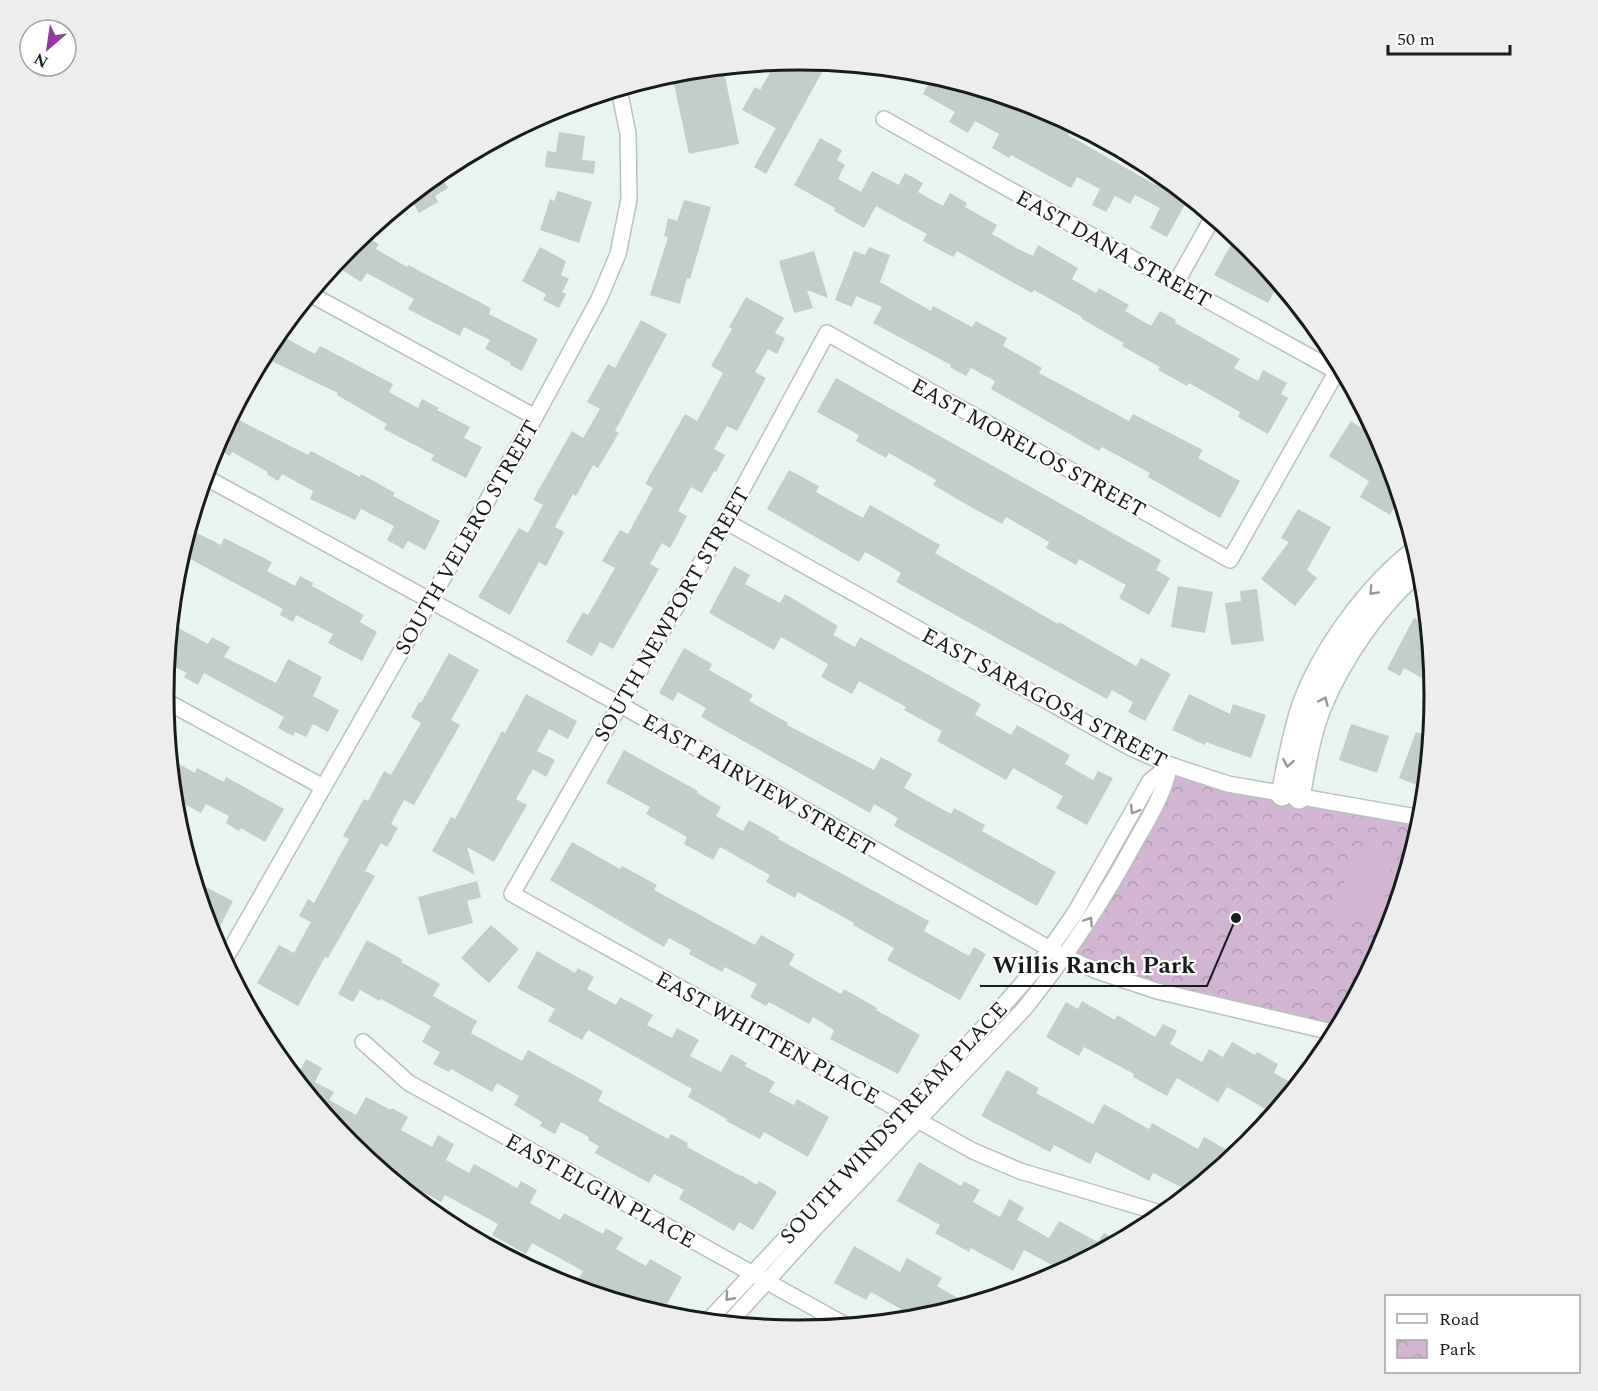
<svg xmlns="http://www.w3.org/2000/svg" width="1598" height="1391" viewBox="0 0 1598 1391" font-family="Spectral,serif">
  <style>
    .park { fill: url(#park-crowns) }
    .garden { fill: #d1b5d3 }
    .building { fill: #c3cdcb }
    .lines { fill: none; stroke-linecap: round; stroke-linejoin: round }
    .street-casing { stroke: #b8c2c0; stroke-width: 18 }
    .secondary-casing { stroke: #b8c2c0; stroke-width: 24 }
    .street { stroke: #fff; stroke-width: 15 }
    .secondary { stroke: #fff; stroke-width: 21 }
    .oneway { stroke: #979898 }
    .labels { text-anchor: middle; stroke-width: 4.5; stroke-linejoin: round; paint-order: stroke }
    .street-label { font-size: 22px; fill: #181b1b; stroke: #fff }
    .rim { fill: none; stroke: #181b1b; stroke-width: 3 }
    .leader { fill: none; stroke: #181b1b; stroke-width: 2 }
    .callout-dot { fill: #181b1b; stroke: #fff; stroke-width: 2 }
    .callout-label { font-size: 24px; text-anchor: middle; font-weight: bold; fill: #181b1b; stroke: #fff; stroke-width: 4.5; stroke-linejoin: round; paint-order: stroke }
  </style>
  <defs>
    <pattern id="park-crowns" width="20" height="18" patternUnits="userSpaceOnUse" patternTransform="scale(1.5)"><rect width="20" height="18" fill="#d1b5d3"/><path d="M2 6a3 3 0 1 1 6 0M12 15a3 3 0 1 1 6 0" fill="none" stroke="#b39bb5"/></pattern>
  </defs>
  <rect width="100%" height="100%" fill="#e9f3f1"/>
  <path class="park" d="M1170,765L1422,820L1386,939L1336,1033L1157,991L1057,953L1095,897Z"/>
  <path class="garden" d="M1353,846L1395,855L1378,923L1336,913Z"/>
  <g class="building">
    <path d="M799,60L827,63L766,174L754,167L776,128L742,110L755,87L760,90L776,62Z"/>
    <path d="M723,67L739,144L689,154L672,75Z"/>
    <path d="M933,75L992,93L1038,119L1041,112L1071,129L1068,135L1156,185L1162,175L1189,197L1167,237L1150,228L1160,208L1135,195L1130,204L1115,196L1106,212L1092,205L1100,189L1077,177L1071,188L1011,155L1009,158L992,148L999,134L975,121L968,133L949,122L955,112L923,94Z"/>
    <path d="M559,132L585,136L582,160L595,161L594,174L545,167L547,151L556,152Z"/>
    <path d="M820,138L842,150L837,160L845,165L838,179L861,192L872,171L899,185L905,173L923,183L918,192L943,206L950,193L967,203L965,207L997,225L992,234L1018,249L1033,256L1038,245L1078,268L1072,279L1096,293L1099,288L1129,305L1125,311L1151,326L1160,311L1176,320L1175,323L1240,359L1234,368L1258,381L1263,370L1287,383L1281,394L1288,398L1268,434L1238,417L1240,412L1189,383L1187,386L1158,370L1160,367L1122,346L1124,343L1082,319V317L1034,290L1032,293L957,251L953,257L923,241L927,234L876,206L864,228L834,211L835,208L794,185Z"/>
    <path d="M439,173L448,188L435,196L438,202L419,213L410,197Z"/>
    <path d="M558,191L592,202L579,243L540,230L550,199L554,201Z"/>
    <path d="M684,200L711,207L690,279L687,278L680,304L650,295L668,237L664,236L668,218L677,221Z"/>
    <path d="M363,235L379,244L376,249L407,267L408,265L491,308L489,314L538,339L522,371L510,365L511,363L485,349L490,340L464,327L460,336L408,309L414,299L367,273L361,282L334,265L350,246Z"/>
    <path d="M1236,236L1249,246L1279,283L1268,303L1214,275Z"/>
    <path d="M540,247L566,261L561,275L569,279L562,292L566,294L559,308L543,300L546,294L522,281Z"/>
    <path d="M869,247L890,255L880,282L931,311L933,306L972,327L976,321L1007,338L1003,346L1042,368L1039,373L1129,421L1133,414L1203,450L1198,458L1240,481L1220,518L1148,477L1150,473L1102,447L1099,451L991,389L995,381L971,368L966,376L950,367L951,365L873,323L882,307L856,296L852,307L835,300L854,251L865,255Z"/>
    <path d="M814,251L828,298L807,290L813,308L794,313L779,261Z"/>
    <path d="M746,297L784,318L775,333L785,338L777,354L768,349L755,372L766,378L737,431L727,426L714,449L725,455L716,472L714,471L702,493L691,487L678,511L687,516L670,548L662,543L650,564L659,569L613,649L600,642L592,656L566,642L583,612L588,615L615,568L602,561L620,530L628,534L653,488L645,484L685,414L697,421L723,373L711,366L732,329L729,327Z"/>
    <path d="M641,320L667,334L615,431L619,433L598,468L593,465L576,496L573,494L555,527L564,532L546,566L539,562L510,615L478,597L519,528L528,533L543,505L533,500L572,431L583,438L600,409L587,402L608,364L615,368Z"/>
    <path d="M278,334L315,354L320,346L393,384L389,392L418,408L422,399L439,408L437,410L470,427L464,438L482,447L466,478L431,460L434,455L384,429L387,424L337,395L338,393L263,357Z"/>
    <path d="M836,378L1161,560L1156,570L1170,578L1149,615L1119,598L1126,585L1079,559L1076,565L1046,548L1049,542L1006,517L1002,524L971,507L933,485L936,480L889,453L886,458L856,441L859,435L817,412Z"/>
    <path d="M231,416L308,455L311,451L360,477L361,474L395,493L393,496L440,521L425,550L408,541L403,549L387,540L394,526L361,509L355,520L310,499L313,491L282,474L278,481L267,474L268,472L232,452L230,456L214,447Z"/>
    <path d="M1351,421L1379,440L1372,452L1389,462L1400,498L1390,515L1360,497L1369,481L1329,456Z"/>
    <path d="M789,470L819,486L816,492L863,518L870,505L940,545L935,553L1058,624L1059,622L1136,666L1141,658L1171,674L1145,721L1128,712L1133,702L1112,690L1107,699L896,582L901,573L888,565L865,552L859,562L767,509Z"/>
    <path d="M1298,509L1331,527L1307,570L1317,578L1295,606L1261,579L1289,542L1281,538Z"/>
    <path d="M189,529L221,545L224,538L272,562L267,571L295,586L300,576L313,583L312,586L364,615L360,622L377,632L362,661L328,643L333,634L296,615L293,622L280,615L283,609L181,554Z"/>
    <path d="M734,566L750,575L745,584L780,603L785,594L838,626L833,635L855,647L860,637L981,704L975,715L988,722L1011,735L1017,725L1070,755L1065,764L1093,780L1098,771L1113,778L1087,825L1056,808L1063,796L1013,768L1006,780L937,741L942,731L904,710L906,707L859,681L852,694L821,677L828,664L781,637L774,650L709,613Z"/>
    <path d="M1178,586L1213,592L1205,633L1171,627Z"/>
    <path d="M1257,589L1264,641L1231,645L1225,603L1241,601L1240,591Z"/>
    <path d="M1414,618L1428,625L1433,684L1404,668L1400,676L1387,669Z"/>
    <path d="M171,624L208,644L212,637L230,647L224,657L276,683L288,659L322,677L313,696L339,710L328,732L313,724L306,737L295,732L293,736L278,728L284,717L204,673L198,685L184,677L187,673L167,663Z"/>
    <path d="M684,648L712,664L709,670L753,695L749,701L788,723L787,725L874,770L881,757L912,774L904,788L951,814L954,808L985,825L982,831L1056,872L1037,906L894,826L898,818L874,804L870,813L701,717L706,708L678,692L673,701L659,693Z"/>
    <path d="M449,653L479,670L451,720L460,725L414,805L404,800L391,824L398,828L387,847L381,843L365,871L375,876L328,958L325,957L298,1006L257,983L279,945L294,953L311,922L299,916L308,899L314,903L349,839L343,836L364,799L368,801L384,771L391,775L421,723L411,717L419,702L421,703Z"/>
    <path d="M526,694L577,721L568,739L549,729L537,751L555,760L546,777L533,769L516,799L527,805L494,862L467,847L475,875L432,851L451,817L455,819L502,731L505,733Z"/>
    <path d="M1189,694L1230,714L1233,704L1266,715L1251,758L1206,742L1205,745L1172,730Z"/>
    <path d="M1351,724L1389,736L1377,773L1339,760Z"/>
    <path d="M1416,732L1430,737L1425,788L1399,778Z"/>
    <path d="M624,750L698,791L697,793L721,807L716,816L743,831L749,820L779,837L778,839L929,921L924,931L938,939L969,956L974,947L986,954L960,1000L887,960L894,948L853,925L854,923L798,892L795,898L766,882L770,875L720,847L713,860L684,844L687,837L646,814L650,807L606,783Z"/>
    <path d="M170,759L195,773L197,768L224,782L226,777L284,809L265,842L241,828L239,831L226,823L229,816L206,804L201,813L174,798Z"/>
    <path d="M572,842L620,869L622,866L657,885L654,890L755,945L761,935L795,954L789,965L841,994L844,989L877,1008L876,1010L920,1035L898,1074L830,1039L834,1030L813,1017L809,1024L769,1002L766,1006L750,997L757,984L725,967L722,972L689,954L691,950L669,938L664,947L550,880Z"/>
    <path d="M194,881L233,901L213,940L212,938Z"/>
    <path d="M477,881L481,897L467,901L473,923L428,935L418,897Z"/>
    <path d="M491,925L519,949L489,983L461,958Z"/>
    <path d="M367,940L403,960L401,962L440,984L433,996L477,1021L471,1033L522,1061L528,1050L603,1091L598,1101L668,1139L671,1134L688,1143L687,1147L741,1176V1175L757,1185L759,1181L777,1192L753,1230L739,1222L734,1231L679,1199L684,1190L654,1174L649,1183L595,1153L599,1146L588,1140L589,1137L561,1122L555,1134L540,1126L542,1122L514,1105L519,1096L497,1083L492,1092L451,1069L449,1072L433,1064L440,1052L422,1042L431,1026L381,999L380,1001L360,990L353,1002L338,994Z"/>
    <path d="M537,951L575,973L578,968L594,977L587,989L616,1005L620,997L653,1015L647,1025L672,1038L677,1028L699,1040L690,1056L721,1072L731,1054L747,1063L745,1066L775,1082L769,1092L794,1105L797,1099L829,1117L808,1157L764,1132L760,1139L726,1121L727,1119L688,1097L692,1089L588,1030L582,1040L548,1021L555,1009L517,988Z"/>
    <path d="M1082,1001L1115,1020L1117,1015L1155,1037L1163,1024L1177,1031L1170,1044L1202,1062L1209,1049L1223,1057L1232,1042L1255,1055L1257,1052L1278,1064L1274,1073L1297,1086L1274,1114L1227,1087L1218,1102L1177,1078L1167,1096L1133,1077L1134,1074L1084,1047L1079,1056L1046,1037L1066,1002L1078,1009Z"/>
    <path d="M306,1059L322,1068L315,1082L334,1092L329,1100L356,1115L366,1097L391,1110L392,1108L408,1117L401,1130L432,1147L438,1135L454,1144L446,1160L469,1173L474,1164L517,1188L521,1181L537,1190L530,1203L560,1220L564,1213L603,1234L606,1228L623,1238L616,1249L646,1266L650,1259L682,1277L661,1315L616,1291L612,1300L601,1296L576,1283L583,1271L532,1243L526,1254L492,1235L498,1224L445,1195L441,1202L398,1178L396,1181L389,1177L349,1145L285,1065L299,1073Z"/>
    <path d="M1007,1070L1039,1088L1036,1093L1093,1124L1104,1104L1149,1129L1152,1123L1198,1149L1204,1137L1236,1155L1191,1192L1153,1173L1149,1181L1096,1152L1090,1164L1054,1145L1050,1152L981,1116Z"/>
    <path d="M919,1162L961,1186L964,1181L980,1190L973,1202L1000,1217L1009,1199L1024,1208L1017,1220L1049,1238L1059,1221L1098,1242L1104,1233L1119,1241L1063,1271L1024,1250L1013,1271L971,1248L969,1252L935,1233L940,1225L897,1201Z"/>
    <path d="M854,1246L900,1272L907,1258L942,1278L937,1286L970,1305L923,1319L894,1322L901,1309L871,1292L866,1300L834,1283Z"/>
  </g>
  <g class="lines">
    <defs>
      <g id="street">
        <path d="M884,119L1176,283L1345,376"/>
        <path d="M1176,283L1213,217"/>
        <path d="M310,294L535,417"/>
        <path d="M205,477L619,704L1057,953L1097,971L1157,991L1336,1033"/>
        <path d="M725,521L1131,748L1170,765L1228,784L1422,818"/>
        <path d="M164,700L323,787"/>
        <path d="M224,961L535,417L599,299L618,254L629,199L628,134L619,89"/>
        <path d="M363,1042L409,1083L847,1326"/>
        <path d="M1164,1214L1020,1171L973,1151L512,894L725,521L827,333L1230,560L1337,371"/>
        <path d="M707,1322L985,1026L1038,966L1075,913L1150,781L1170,765"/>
        <path d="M728,1324L816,1227L1024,1009C1066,957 1102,903 1134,844C1150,816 1163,796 1170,765"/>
      </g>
      <g id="secondary">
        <path d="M1282,795C1288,764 1293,734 1303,705C1323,650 1370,586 1416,551"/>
        <path d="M1299,798C1304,768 1309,737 1320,708C1340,659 1379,601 1421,568"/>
      </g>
    </defs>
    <use href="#street" class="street-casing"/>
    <use href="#secondary" class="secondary-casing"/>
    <use href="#street" class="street"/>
    <use href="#secondary" class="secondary"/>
  </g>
  <defs><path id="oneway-chevron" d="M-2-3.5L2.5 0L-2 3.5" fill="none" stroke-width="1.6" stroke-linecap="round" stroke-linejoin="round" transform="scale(1.5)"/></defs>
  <g class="oneway">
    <use href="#oneway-chevron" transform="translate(1373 591) rotate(133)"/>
    <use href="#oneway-chevron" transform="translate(1324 701) rotate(-65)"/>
    <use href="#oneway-chevron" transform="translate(1288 763) rotate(100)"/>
    <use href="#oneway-chevron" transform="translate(1134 810) rotate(120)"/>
    <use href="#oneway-chevron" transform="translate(1089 921) rotate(-56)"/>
    <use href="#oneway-chevron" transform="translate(729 1297) rotate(132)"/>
  </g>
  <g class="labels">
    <g class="street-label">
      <text transform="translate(1114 248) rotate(29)" y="8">EAST DANA STREET</text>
      <text transform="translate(1029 447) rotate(29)" y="8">EAST MORELOS STREET</text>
      <text transform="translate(466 537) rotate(-60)" y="8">SOUTH VELERO STREET</text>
      <text transform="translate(671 614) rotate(-60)" y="8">SOUTH NEWPORT STREET</text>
      <text transform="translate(1045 697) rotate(28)" y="8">EAST SARAGOSA STREET</text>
      <text transform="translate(759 784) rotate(30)" y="8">EAST FAIRVIEW STREET</text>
      <text transform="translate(768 1037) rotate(29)" y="8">EAST WHITTEN PLACE</text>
      <text transform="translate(893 1122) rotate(-47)" y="8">SOUTH WINDSTREAM PLACE</text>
      <text transform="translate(601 1190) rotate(29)" y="8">EAST ELGIN PLACE</text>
    </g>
  </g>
  <path d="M0 0H1598V1391H0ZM174 695a625 625 0 1 1 1250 0a625 625 0 1 1-1250 0Z" fill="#ededed" fill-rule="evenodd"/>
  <path class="rim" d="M174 695a625 625 0 1 1 1250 0a625 625 0 1 1-1250 0Z"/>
  <path class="leader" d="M1236 918L1207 986H980"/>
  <circle class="callout-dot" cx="1236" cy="918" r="6"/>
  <g class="callout-label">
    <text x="1094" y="973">Willis Ranch Park</text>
  </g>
  <rect x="1385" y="1295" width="195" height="78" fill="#ffffff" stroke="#a3a4a4" stroke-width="1.5"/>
  <rect x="1397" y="1314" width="30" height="9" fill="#ffffff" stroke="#a3a4a4" stroke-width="1.5"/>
  <text x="1439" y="1325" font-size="18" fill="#181b1b">Road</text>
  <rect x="1397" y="1340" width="30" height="18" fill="url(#park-crowns)" stroke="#a3a4a4" stroke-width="1.5"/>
  <text x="1439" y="1355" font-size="18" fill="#181b1b">Park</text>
  <g transform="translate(48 48) rotate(209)"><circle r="28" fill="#ffffff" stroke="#a3a4a4" stroke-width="1.5"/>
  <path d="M0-4.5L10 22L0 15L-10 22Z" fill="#9638a1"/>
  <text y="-9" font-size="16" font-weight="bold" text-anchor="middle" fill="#181b1b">N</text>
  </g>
  <path d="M1388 45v9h122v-9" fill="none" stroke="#181b1b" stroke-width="3"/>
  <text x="1397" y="45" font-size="18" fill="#181b1b" stroke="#ffffff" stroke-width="4.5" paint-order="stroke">50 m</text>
</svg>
